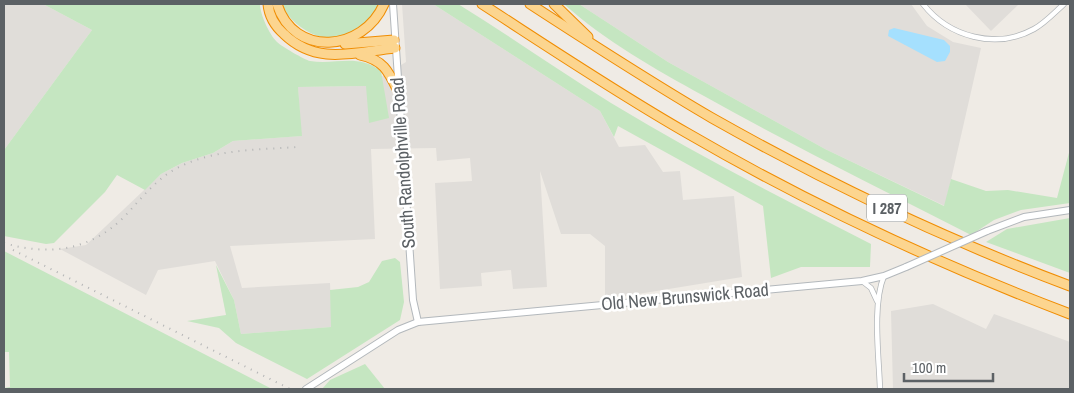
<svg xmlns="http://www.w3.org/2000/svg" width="1074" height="393" viewBox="0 0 1074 393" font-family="'Archivo Narrow',sans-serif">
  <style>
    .industrial { fill: #e0ddd9 }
    .green { fill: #c5e6c1 }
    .water { fill: #a5e0fe }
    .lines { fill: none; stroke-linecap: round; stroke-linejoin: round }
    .street-casing { stroke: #b2b6b9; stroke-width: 6 }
    .secondary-casing { stroke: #b3b8bc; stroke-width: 8 }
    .highway-casing { stroke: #f08d03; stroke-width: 11 }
    .street { stroke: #fff; stroke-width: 4.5 }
    .secondary { stroke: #fff; stroke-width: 6 }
    .highway { stroke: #fcd58f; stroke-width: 9 }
    .rail { stroke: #b3b4b5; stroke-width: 2; stroke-dasharray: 1 6; stroke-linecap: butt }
    .secondary-bridge-casing { stroke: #b3b8bc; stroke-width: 8; stroke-linecap: butt }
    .secondary-bridge { stroke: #fff; stroke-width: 6 }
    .labels { text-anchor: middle; stroke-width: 5; stroke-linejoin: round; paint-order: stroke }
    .shield { fill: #fff; stroke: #8d9093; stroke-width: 1 }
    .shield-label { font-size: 16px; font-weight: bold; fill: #5c6165 }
    .street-label { font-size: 18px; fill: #5c6165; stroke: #fff }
  </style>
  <rect width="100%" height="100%" fill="#efebe5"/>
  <g class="industrial">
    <path d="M4,4H43L92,30L4,150Z"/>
    <path d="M402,4H433L600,111L619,147L645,145L663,172L680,171L683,200L734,196L742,277L626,296H605V246L590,234H561L540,171L547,287L513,289L511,270L481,273L482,286L440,289L435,183L472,181L470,158L437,161L436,148L371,149L375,239L230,246L242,288L330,283L332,327L241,334L234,300L215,261L158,270L146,295L60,249L86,245L161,174L182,163L213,153L233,141L301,136L298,87L366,86L406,62Z"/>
    <path d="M579,4H911L927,26L953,42L981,48L945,206L825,149L668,62Z"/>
    <path d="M965,4H1019L991,31Z"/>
    <path d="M933,304L986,329L994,314L1070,342V389H893L891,311Z"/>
  </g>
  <g class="green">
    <path d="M43,4H260C260,14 269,34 277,42C281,46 305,60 310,61C337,65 357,53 381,71L389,118L369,123L366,86L298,87L302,136L233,141L213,153L182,163L161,174L145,190L117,175L105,192L54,243L46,244L4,236V150L92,30Z"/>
    <path d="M281,4H381C372,26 342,44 318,36C302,31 288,18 281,4Z"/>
    <path d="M433,4H458C510,36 559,71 611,103C695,154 783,199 871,244L870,267H801L771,278L763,206L618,126L614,137L600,111Z"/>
    <path d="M564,4H579L668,62L825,149L944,206L951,179L986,191L1008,190L1057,198L1070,149V203L1021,210L994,220L971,235C881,189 791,145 704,96C655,69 605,41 564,4Z"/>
    <path d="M1070,218V273L986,242L1007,229Z"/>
    <path d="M4,251L272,389H4V388L10,387L9,352H4Z"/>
    <path d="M395,258L400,262L404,302L400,320L307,379L236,343L219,328L187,321L226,315L216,265L234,300L241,334L331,327L330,290L358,287L369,282L382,261Z"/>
    <path d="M365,364L385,389H322L330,380Z"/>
  </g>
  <path class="water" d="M894,28L944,40L950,46V52L945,61L937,62L888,36L889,30Z"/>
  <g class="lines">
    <defs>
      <g id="street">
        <path d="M923,4C949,37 996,50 1034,29C1045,23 1055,12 1064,4"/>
        <path d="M862,281L871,288L877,301"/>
        <path d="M880,389C879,357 872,305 884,276"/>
      </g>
      <g id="secondary">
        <path d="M393,4L413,300L418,322"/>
        <path d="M987,231L1024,217L1070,210"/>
        <path d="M306,389L398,330L418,322L862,281L884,276L906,267"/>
      </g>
      <g id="highway">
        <path d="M268,4C269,16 275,26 284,34C317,66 355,52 395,48"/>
        <path d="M277,4C294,58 363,52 384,4"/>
        <path d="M482,4C550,48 617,93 687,133C809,204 938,264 1070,314"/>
        <path d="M530,4C590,43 650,82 712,118C827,183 947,240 1070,286"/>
        <path d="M554,4L588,37"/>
        <path d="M345,44L394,40"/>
        <path d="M360,55C383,60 388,70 398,91"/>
      </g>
    </defs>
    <use href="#street" class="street-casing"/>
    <use href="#secondary" class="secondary-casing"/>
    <use href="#highway" class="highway-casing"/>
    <use href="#street" class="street"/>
    <use href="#secondary" class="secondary"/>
    <use href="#highway" class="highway"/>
    <g class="rail">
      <path d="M4,243C48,256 90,251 124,217C141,199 155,180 177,168C214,149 256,150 297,147"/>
      <path d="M13,250L290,389"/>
    </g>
    <defs>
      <path id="secondary-bridge" d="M906,267L987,231"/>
    </defs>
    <use href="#secondary-bridge" class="secondary-bridge-casing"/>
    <use href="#secondary-bridge" class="secondary-bridge"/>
  </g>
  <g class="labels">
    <rect class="shield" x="867" y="194.5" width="40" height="27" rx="4"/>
    <g class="shield-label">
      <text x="887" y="214">I 287</text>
    </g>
    <g class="street-label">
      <text transform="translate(403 163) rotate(-94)" y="6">South Randolphville Road</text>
      <text transform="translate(685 297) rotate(-5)" y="6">Old New Brunswick Road</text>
    </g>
  </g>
  <rect width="1074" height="393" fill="none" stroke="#5c6165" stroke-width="10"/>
  <path d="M904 373v8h89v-8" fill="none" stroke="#5c6165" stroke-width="2.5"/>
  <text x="912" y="373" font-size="15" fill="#5c6165" stroke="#ffffff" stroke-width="4" paint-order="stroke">100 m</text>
</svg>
